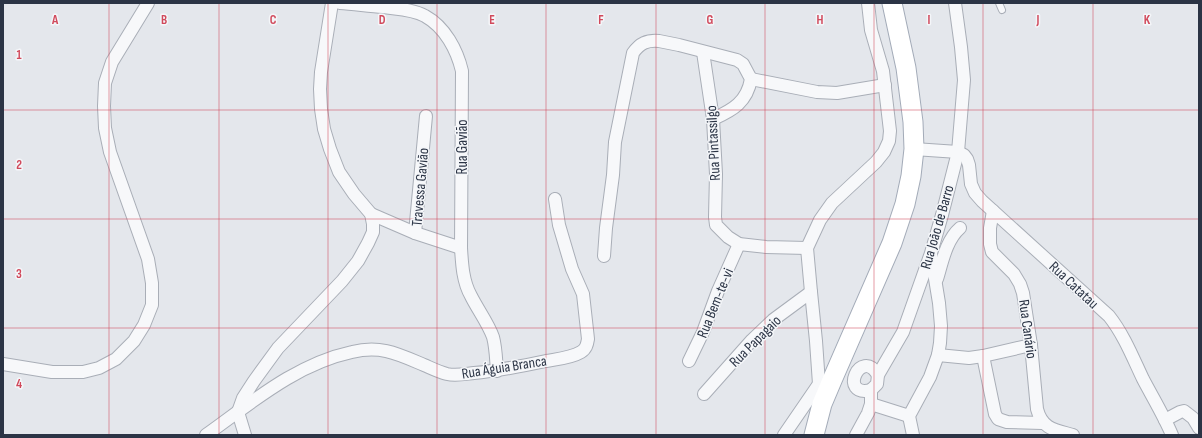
<svg xmlns="http://www.w3.org/2000/svg" width="1202" height="438" viewBox="0 0 1202 438" font-family="'Sofia Sans Condensed',sans-serif">
  <style>
    .lines { fill: none; stroke-linecap: round; stroke-linejoin: round }
    .service-casing { stroke: #a9aeb7; stroke-width: 8 }
    .minor-casing { stroke: #a9aeb7; stroke-width: 14 }
    .primary-casing { stroke: #a3abb8; stroke-width: 21 }
    .service { stroke: #f7f8fa; stroke-width: 6 }
    .minor { stroke: #f7f8fa; stroke-width: 12 }
    .primary { stroke: #fff; stroke-width: 19 }
    .grid { fill: none; stroke: #d1495b; stroke-width: 1; stroke-opacity: 0.55 }
    .labels { text-anchor: middle; stroke-width: 3; stroke-linejoin: round; paint-order: stroke }
    .street-label { font-size: 15px; fill: #2b3445; stroke: #f4f6f9 }
    .grid-label { font-size: 13px; text-anchor: middle; font-weight: bold; fill: #d1495b; stroke: #f4f6f9; stroke-width: 3; stroke-linejoin: round; paint-order: stroke }
  </style>
  <rect width="100%" height="100%" fill="#e4e7ec"/>
  <g class="lines">
    <defs>
      <path id="service" d="M999,3L1002,10"/>
      <g id="minor">
        <path d="M340,3C354,4 369,6 383,7C397,9 413,9 425,16C445,27 457,50 462,71L461,248C462,265 463,282 471,296C478,310 488,323 493,337C496,348 496,360 497,371"/>
        <path d="M703,52L713,119L716,174L715,217L716,225L728,237L739,244L766,247L807,248"/>
        <path d="M751,79L817,92L837,93L885,85"/>
        <path d="M914,149L958,152L964,155L967,159L969,165L971,184L975,193L982,201L1109,316C1124,335 1133,358 1143,379C1153,398 1164,416 1172,435"/>
        <path d="M993,211L990,228V244L992,252L1014,274L1020,284L1023,293L1031,345L1037,409C1042,429 1055,430 1073,435"/>
        <path d="M371,214L415,233L461,248"/>
        <path d="M415,233L426,116"/>
        <path d="M604,256L606,228L613,175L615,142L633,53C640,43 647,40 659,41L679,45L737,60L743,64L751,79C747,102 733,110 713,119"/>
        <path d="M937,279C942,263 946,240 960,228"/>
        <path d="M938,355L969,358L983,356L1031,345"/>
        <path d="M983,356L995,414L998,419L1007,422L1042,423"/>
        <path d="M689,361L703,332L718,291L739,244"/>
        <path d="M3,364L52,372H83L99,368L116,359L134,341L144,325L152,305V283L148,259L110,152L105,128L104,106L105,83L112,62L148,3"/>
        <path d="M871,390L877,384L878,375L903,332L931,253L942,215L958,152L964,80L961,47L955,3"/>
        <path d="M871,390C838,398 860,346 878,375"/>
        <path d="M704,394L752,340L773,320L811,292"/>
        <path d="M822,401L819,384L816,341L811,292L807,248L820,220L832,203L876,162L884,152L889,141L890,131L883,71L871,30L868,3"/>
        <path d="M871,404L909,416"/>
        <path d="M238,412L243,398L254,381L278,348L342,281L358,261L368,243L373,232V224L371,214L354,194L339,172L330,149L324,129L321,109L320,89L321,72L332,3"/>
        <path d="M238,412L245,435"/>
        <path d="M1165,420L1180,412L1184,411L1193,418L1199,428"/>
        <path d="M206,435C251,403 296,364 352,352C381,345 398,354 424,365C431,368 439,372 447,374C456,376 465,374 474,373C498,371 522,366 546,361C557,359 571,358 581,352C586,349 587,345 588,339L583,294L572,269L559,225L555,199"/>
        <path d="M784,435L819,384"/>
        <path d="M856,435L868,413L871,404V390"/>
        <path d="M913,435L909,416L930,377L938,355L940,343L941,326L939,303L931,254"/>
      </g>
      <path id="primary" d="M814,435L822,404L833,378L892,243L905,204L911,176L914,149L913,122L906,68L892,3"/>
    </defs>
    <use href="#service" class="service-casing"/>
    <use href="#minor" class="minor-casing"/>
    <use href="#primary" class="primary-casing"/>
    <use href="#service" class="service"/>
    <use href="#minor" class="minor"/>
    <use href="#primary" class="primary"/>
  </g>
  <path class="grid" d="M109,3V435M219,3V435M328,3V435M437,3V435M546,3V435M656,3V435M765,3V435M874,3V435M983,3V435M1093,3V435M3,110H1199M3,219H1199M3,328H1199"/>
  <g class="labels">
    <g class="street-label">
      <text transform="translate(713 143) rotate(-93)" y="5">Rua Pintassilgo</text>
      <text transform="translate(462 147) rotate(-90)" y="5">Rua Gavião</text>
      <text transform="translate(420 187) rotate(-85)" y="5">Travessa Gavião</text>
      <text transform="translate(937 227) rotate(-74)" y="5">Rua João de Barro</text>
      <text transform="translate(1074 285) rotate(43)" y="5">Rua Catatau</text>
      <text transform="translate(715 303) rotate(-68)" y="5">Rua Bem-te-vi</text>
      <text transform="translate(1028 329) rotate(82)" y="5">Rua Canário</text>
      <text transform="translate(755 341) rotate(-45)" y="5">Rua Papagaio</text>
      <text transform="translate(504 367) rotate(-9)" y="5">Rua Águia Branca</text>
    </g>
  </g>
  <g class="grid-label">
    <text x="55" y="24">A</text>
    <text x="164" y="24">B</text>
    <text x="273" y="24">C</text>
    <text x="382" y="24">D</text>
    <text x="492" y="24">E</text>
    <text x="601" y="24">F</text>
    <text x="710" y="24">G</text>
    <text x="820" y="24">H</text>
    <text x="929" y="24">I</text>
    <text x="1038" y="24">J</text>
    <text x="1147" y="24">K</text>
    <text x="19" y="59">1</text>
    <text x="19" y="169">2</text>
    <text x="19" y="278">3</text>
    <text x="19" y="388">4</text>
  </g>
  <rect width="1202" height="438" fill="none" stroke="#2b3445" stroke-width="8"/>
</svg>
